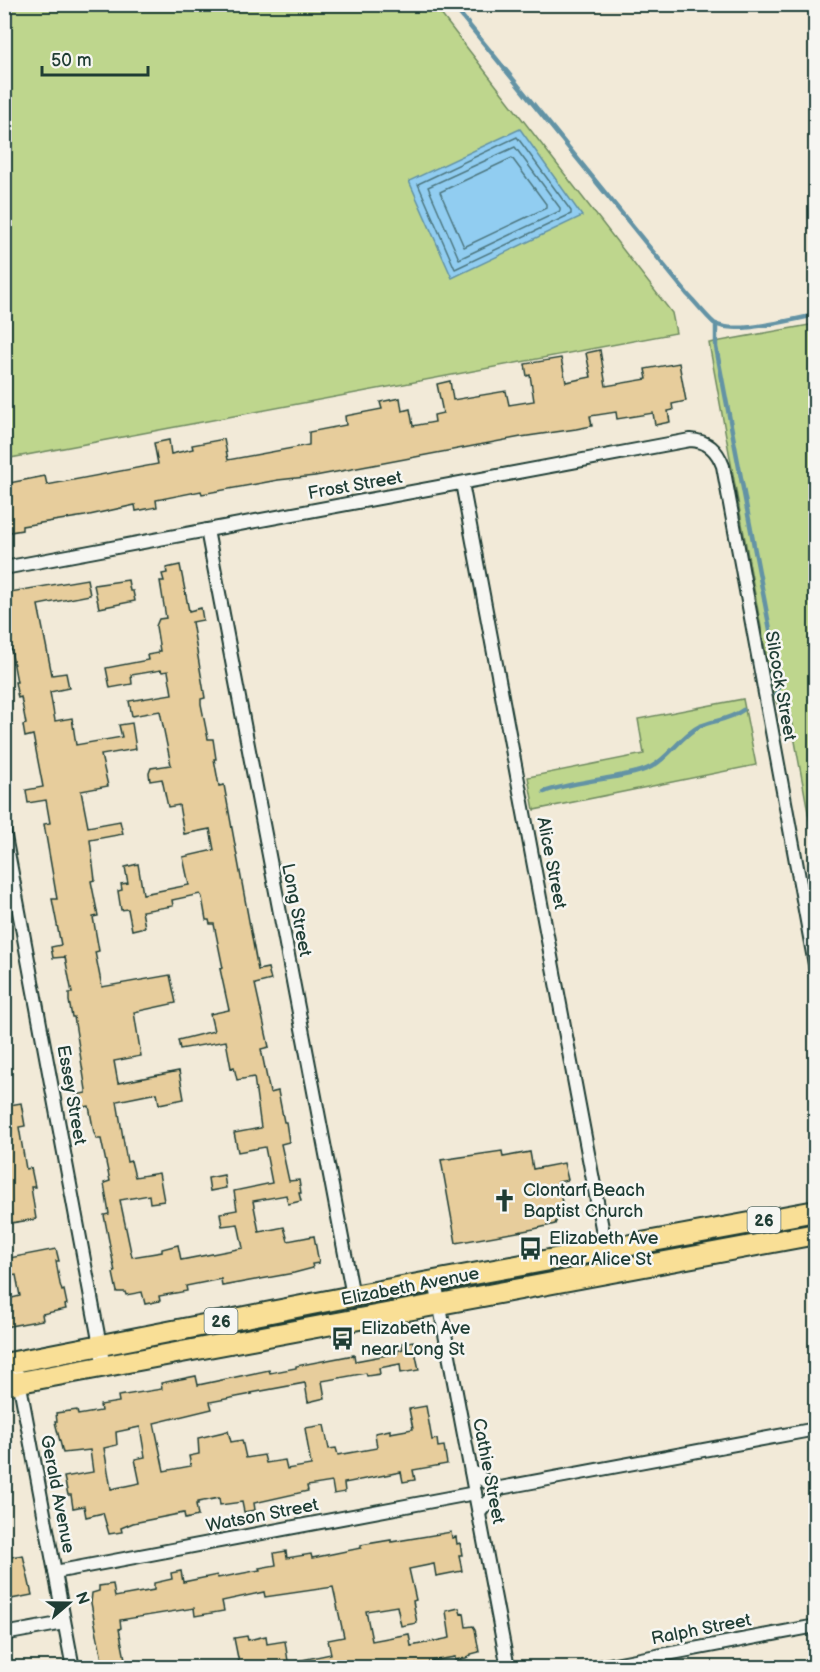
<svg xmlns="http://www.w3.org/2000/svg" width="820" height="1672" viewBox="0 0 820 1672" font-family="'Balsamiq Sans',sans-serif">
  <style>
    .green { fill: #bed68d; stroke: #6e8a60; stroke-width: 1.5 }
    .water { fill: #91cdf1; stroke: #6393a5; stroke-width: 1.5 }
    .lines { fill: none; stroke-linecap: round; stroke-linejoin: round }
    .shore { stroke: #4d7780; stroke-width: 1.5 }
    .stream { stroke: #6393a5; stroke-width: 4.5 }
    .building { fill: #e7cd9c; stroke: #1f3d34; stroke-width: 1.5; fill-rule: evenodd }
    .minor-casing { stroke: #1f3d34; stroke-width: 16 }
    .trunk-casing { stroke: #1f3d34; stroke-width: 24 }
    .minor { stroke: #f6f6f2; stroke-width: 12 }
    .trunk { stroke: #f9df96; stroke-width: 20 }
    .labels { text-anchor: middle; stroke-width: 5; stroke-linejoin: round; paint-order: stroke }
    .shield { fill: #f6f6f2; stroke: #60746d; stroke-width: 1.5 }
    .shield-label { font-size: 16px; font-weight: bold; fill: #1f3d34 }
    .street-label { font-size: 18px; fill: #1f3d34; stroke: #f6f6f2 }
    .poi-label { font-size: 18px; fill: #1f3d34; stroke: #f6f6f2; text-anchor: start }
  </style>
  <rect width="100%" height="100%" fill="#f2ead8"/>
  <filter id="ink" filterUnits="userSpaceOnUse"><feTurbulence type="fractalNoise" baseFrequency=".0167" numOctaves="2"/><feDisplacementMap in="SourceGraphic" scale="12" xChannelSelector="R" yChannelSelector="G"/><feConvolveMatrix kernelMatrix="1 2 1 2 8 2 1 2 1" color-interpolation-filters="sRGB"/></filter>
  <g filter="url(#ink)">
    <g class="green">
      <path d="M5,5H434L672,313L676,333L5,459Z"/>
      <path d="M815,324H816L815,850L790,714L780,709L774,698L709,343Z"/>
      <path d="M743,699L756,765L534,810L528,777L644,754L638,719Z"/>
    </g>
    <path class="water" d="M520,129L582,216L452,278L409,181Z"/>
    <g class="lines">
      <g class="shore">
        <path d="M517,137L571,211V214L455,269L418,184Z"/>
        <path d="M515,147L560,208V211L459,259L428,187Z"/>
        <path d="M512,158L546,204V208L464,247L440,192Z"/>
      </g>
      <g class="stream">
        <path d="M452,4L688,295C697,304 705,315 714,323C733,336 793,319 816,315"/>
        <path d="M716,324V347L780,682L776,694"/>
        <path d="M544,792C567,784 591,781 615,777C627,774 640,773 651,767C670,757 681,735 700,726C715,720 729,720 743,710"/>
      </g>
    </g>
    <g class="building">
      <path d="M600,350L606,386L647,379L645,369L679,363L686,401L672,404L673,410L668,411L670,422L655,425L653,413L617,419L616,412L590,416L592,426L576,429L521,437L315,476L278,480L202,494L201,491L156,500L157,507L136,511L135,505L85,516L22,526V530L4,533V484L45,476L47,485L158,464L154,443L169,440L171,454L193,449L192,445L224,439L228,460L309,445V432L346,425L345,416L382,409L380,402L400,398L402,411L410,409L413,426L435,422L434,415L443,413L437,384L450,381L453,400L506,391L509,405L534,401L530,375L527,376L525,364L561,358L566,382L591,377L586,353Z"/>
      <path d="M180,565L189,611L201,608L203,620L192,622L205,698L201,699V704L208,739H213L216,759H214L219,786L224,785L258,970L268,968L271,980L255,984L269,1047L261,1049L270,1093L278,1091L284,1122H286L289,1142L281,1144L289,1181L299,1180L301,1193H299L301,1201L288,1204L286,1195L253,1201L259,1232L284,1227L288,1241L314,1236L319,1263L312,1264L313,1268L294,1273L222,1286L221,1279L186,1286L187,1291L159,1296L160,1301L145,1304L142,1292L126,1295L125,1292H117L113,1273L115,1272L104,1215L109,1214L104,1183L110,1181L101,1139H97L94,1133L89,1106L78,1108L76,1095L86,1093V1090L74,1017H72L69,1001V993H72L65,957L53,958L51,947L61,945L52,899H57L44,824L50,823L46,800L28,803L26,790L43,787L33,735L25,737L23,725L26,724L21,697L18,698L15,682H17L9,639L7,633H4V620L7,619L4,593L87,579L90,595L38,605L52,675L66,673L69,688L50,692L55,721L72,718L76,745L122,737L119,725L132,723L136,749L101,755L108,786L81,791L88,827L120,821L123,834L90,840L95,880L91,881L98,916L93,917L99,951L95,952L102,987L170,975L176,1003L134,1012L141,1056L114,1061L118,1083L179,1071L184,1099L159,1104L157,1093L117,1101L127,1162L131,1161L135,1177L159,1173L164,1201L150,1203L149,1195L120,1200L132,1257L162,1252V1249L178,1245L181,1260L243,1248L238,1224L222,1226L220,1213L237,1210L234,1191L272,1183L265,1147L238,1152L234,1133L261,1128L254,1077L237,1080L234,1067L231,1068L226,1041L180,1049L178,1040L214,1031L210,1014L229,1010L220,969L223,968L214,924H210L209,920H206L202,897L200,894L172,900L173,906L142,911L145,927L132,930L128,909L121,910L118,891L122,890L121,884L128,883L125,867L138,864L143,894L189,885L183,857L214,850L210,829L184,834L179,805L168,807L162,779L150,781L149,773L151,768L171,765L160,711L132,716L129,701L172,694L168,671L162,672L161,670L131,675L132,684L110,688L106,668L148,660L147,655L158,653V651H160L156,626L159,619L166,618L160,581H164L162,574L167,573L166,568Z"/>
      <path d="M128,580L130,591H133L135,601L99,608L94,585Z"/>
      <path d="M21,1103L25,1126L19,1127L26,1169L31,1168L35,1187H31L36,1219L4,1224V1106Z"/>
      <path d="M502,1151L503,1157L530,1152L533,1169L564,1163L568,1180L558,1182L565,1218L557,1219L555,1224L534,1229L456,1243L441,1160Z"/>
      <path d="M224,1175L226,1188L210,1191L208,1178Z"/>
      <path d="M56,1249L59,1261H56L60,1284L62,1291L64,1290L67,1304L65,1305L66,1309L42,1314L43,1320L4,1327V1300L20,1296L16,1275L4,1277V1259Z"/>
      <path d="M413,1341L419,1370L401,1373L400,1364L379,1368L380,1374L367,1376L366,1373L322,1381L325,1398L308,1402L305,1383L251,1393L252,1394L210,1402L212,1409L154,1423L164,1471L191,1466L189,1456L199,1454L198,1438L228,1431L231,1442L242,1440L246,1458L264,1455L266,1463L285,1460L287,1469L311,1465L305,1428L324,1425L329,1449L336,1448L338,1455L377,1448L375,1433L390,1430V1433L413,1429L409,1409L426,1406L432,1440L437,1439L438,1447L444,1446L447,1464L413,1470L415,1480L403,1482L401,1472L344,1483L345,1492L334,1494L332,1482L307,1486L308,1491L254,1503L255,1510L244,1512L242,1502L220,1505L219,1498L198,1502V1504H196L198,1516L185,1519L184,1513L133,1523L121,1528L122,1532L109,1534L103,1513L86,1517L84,1506L73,1508L71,1495H68L64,1477L93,1472L90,1450L63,1453L55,1422H57L56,1413L77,1410L78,1415L101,1411L100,1405L119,1402L118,1396L162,1389L161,1383L196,1376L198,1385L269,1370L270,1373L296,1368V1366L354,1355L355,1361L398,1353L397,1351L403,1349L402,1343ZM140,1427L145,1457L135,1459L140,1483L111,1489L104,1448L117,1445L116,1432Z"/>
      <path d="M451,1532L452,1538L456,1537L457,1544L460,1543L462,1555H459L462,1571L436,1576L434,1564L409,1569L416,1600L413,1601L417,1623L401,1626L397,1606L366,1611L372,1641L409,1634L411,1646L450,1638L446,1611L459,1608L461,1614L464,1613L466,1627L473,1626L475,1629L479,1652L471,1654V1655L466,1658L455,1660V1657L432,1661V1663L429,1664L430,1668H419L418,1664L402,1668H293L292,1662L331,1654L328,1640L344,1637L333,1587L265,1597L264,1592L222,1601L224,1611L195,1616L194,1608L120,1620L121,1628L119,1629L126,1664H124V1668H107L105,1659L102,1660L91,1603L92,1593L99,1591V1586L113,1584L115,1597L154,1590V1583L172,1579L171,1573L181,1571L183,1582L217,1575L218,1578L260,1570L259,1568L276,1565L274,1553L286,1551L287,1558L311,1554L312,1558L361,1548V1545L391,1540V1542Z"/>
      <path d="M23,1555L32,1595L6,1600L4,1558Z"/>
      <path d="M247,1636L248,1640L266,1636L267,1644L285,1641L289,1668H240L234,1638Z"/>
    </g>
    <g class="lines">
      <defs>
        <g id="minor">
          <path d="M462,483L606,1249"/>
          <path d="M207,530L353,1296"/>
          <path d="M4,568L690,440C708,441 717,450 723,466L816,970"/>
          <path d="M4,831L104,1367"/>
          <path d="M435,1281L508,1668"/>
          <path d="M18,1375L73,1668"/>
          <path d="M471,1471L491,1485L500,1488L816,1429"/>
          <path d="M479,1513L500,1488"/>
          <path d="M55,1572L475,1493"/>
          <path d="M4,1634L64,1623"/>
          <path d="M593,1668L816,1626"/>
        </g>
        <g id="trunk">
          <path d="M4,1364L353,1296L816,1211"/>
          <path d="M4,1385L816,1234"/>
        </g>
      </defs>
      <use href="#minor" class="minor-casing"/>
      <use href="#trunk" class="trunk-casing"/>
      <use href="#minor" class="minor"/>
      <use href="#trunk" class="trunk"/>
    </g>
  </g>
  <defs>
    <symbol id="church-bare" viewBox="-9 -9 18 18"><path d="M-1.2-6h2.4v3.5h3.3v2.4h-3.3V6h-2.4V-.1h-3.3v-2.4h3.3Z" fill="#1f3d34" stroke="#f6f6f2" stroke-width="2.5" paint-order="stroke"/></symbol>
    <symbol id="bus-bare" viewBox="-9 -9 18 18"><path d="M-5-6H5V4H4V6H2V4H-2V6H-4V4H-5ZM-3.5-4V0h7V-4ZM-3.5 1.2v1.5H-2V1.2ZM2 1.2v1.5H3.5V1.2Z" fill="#1f3d34" stroke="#f6f6f2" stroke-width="2.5" paint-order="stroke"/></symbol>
  </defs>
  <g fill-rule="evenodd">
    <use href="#church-bare" x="488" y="1184" width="33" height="33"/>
    <use href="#bus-bare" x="514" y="1232" width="33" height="33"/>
    <use href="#bus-bare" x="326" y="1322" width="33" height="33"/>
  </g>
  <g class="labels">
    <g class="shield">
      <rect x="747.5" y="1207" width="33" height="26" rx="4.5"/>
      <rect x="204.5" y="1308" width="33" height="26" rx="4.5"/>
    </g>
    <g class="shield-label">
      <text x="764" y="1226">26</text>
      <text x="221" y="1327">26</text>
    </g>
    <g class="street-label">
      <text transform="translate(355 485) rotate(-10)" y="6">Frost Street</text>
      <text transform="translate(781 686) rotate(80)" y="6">Silcock Street</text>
      <text transform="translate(552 863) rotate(79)" y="6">Alice Street</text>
      <text transform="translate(297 910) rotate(79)" y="6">Long Street</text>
      <text transform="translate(72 1095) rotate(80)" y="6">Essey Street</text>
      <text transform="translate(410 1286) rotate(-11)" y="6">Elizabeth Avenue</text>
      <text transform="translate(489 1471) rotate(79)" y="6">Cathie Street</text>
      <text transform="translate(58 1494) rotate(79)" y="6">Gerald Avenue</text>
      <text transform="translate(262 1515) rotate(-11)" y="6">Watson Street</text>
      <text transform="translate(701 1629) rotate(-11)" y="6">Ralph Street</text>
    </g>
    <g class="poi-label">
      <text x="523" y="1196">Clontarf Beach<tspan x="523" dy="21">Baptist Church</tspan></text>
      <text x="549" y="1244">Elizabeth Ave<tspan x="549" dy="21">near Alice St</tspan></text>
      <text x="361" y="1334">Elizabeth Ave<tspan x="361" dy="21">near Long St</tspan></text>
    </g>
  </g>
  <rect width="820" height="1672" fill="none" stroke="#f6f6f2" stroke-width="24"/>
  <rect x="12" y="12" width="796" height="1648" fill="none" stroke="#1f3d34" stroke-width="2" filter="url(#ink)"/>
  <g transform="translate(69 1603) rotate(70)" stroke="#f6f6f2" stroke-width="4.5" paint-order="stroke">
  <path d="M0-4.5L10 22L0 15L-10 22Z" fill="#1f3d34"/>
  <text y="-9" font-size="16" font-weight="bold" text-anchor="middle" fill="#1f3d34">N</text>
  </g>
  <path d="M42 66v9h106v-9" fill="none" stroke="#1f3d34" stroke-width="3"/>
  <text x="51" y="66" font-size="18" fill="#1f3d34" stroke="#f6f6f2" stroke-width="4.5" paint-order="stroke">50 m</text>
</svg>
